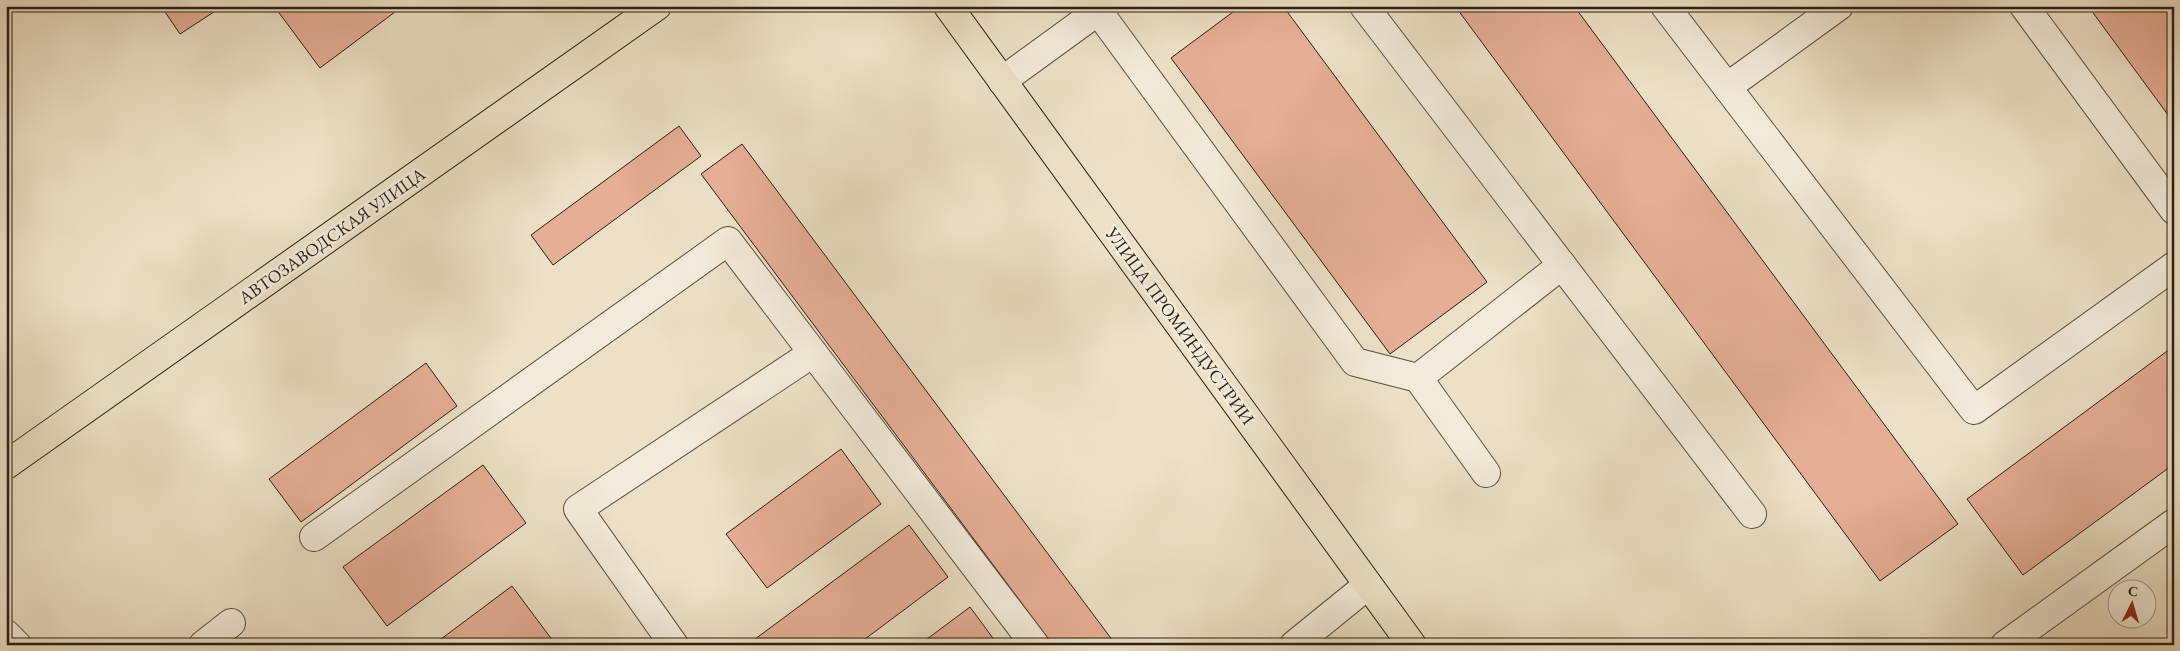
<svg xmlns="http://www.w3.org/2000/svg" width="2180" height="651" viewBox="0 0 2180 651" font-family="'EB Garamond',serif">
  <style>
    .building { fill: #e6ae95; stroke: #291f12 }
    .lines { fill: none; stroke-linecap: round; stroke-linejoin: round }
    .minor-casing { stroke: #5a4f3f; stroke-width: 30 }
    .major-casing { stroke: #291f12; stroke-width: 30 }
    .minor { stroke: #f3ebda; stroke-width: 28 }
    .major { stroke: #ede0c6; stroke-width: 28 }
    .labels { text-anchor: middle; stroke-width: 5; stroke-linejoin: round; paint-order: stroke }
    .street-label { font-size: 18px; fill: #291f12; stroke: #f3ebda }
  </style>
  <rect width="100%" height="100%" fill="#ede0c6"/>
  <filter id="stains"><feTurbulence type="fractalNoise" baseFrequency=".004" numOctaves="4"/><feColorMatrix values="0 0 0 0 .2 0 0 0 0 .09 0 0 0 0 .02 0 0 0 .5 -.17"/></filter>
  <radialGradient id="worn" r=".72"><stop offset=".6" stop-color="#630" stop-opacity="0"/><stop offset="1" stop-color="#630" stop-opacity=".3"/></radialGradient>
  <g class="building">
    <path d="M161,6H223L180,34Z"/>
    <path d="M274,6H403L320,68Z"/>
    <path d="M1241,6H1283L1487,282L1390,354L1171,58Z"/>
    <path d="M1455,6H1574L1958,524L1880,581Z"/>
    <path d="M2088,6H2174V123Z"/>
    <path d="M679,126L701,156L553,265L531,235Z"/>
    <path d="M742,144L1116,645H1053L701,174Z"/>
    <path d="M2174,346V464L2023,575L1967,499Z"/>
    <path d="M426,363L457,406L301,522L269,479Z"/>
    <path d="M841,449L881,504L767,588L726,534Z"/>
    <path d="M483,465L526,523L387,626L343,567Z"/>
    <path d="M909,525L948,577L857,645H747Z"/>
    <path d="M512,586L556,645H433Z"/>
    <path d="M970,607L998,645H919Z"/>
  </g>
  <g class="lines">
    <defs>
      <g id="minor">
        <path d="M1364,6L1752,514"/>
        <path d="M1665,6L1974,410L2174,266"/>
        <path d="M2024,6L2174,210"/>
        <path d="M1098,11L1355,362L1418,378"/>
        <path d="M1002,81L1105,6"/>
        <path d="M1727,87L1839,6"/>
        <path d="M1486,473L1418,378L1562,265"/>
        <path d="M314,537L728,241L1035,645"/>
        <path d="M6,634L17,645"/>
        <path d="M203,645L231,623"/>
        <path d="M674,645L578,509L813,353"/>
        <path d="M1294,645L1368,585"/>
        <path d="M2005,645L2174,523"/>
      </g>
      <g id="major">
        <path d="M948,6L1412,645"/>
        <path d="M6,465L657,6"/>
      </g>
    </defs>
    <use href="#minor" class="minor-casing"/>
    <use href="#major" class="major-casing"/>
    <use href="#minor" class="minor"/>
    <use href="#major" class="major"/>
  </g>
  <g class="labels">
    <g class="street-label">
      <text transform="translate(332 236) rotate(-35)" y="6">АВТОЗАВОДСКАЯ УЛИЦА</text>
      <text transform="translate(1180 326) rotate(54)" y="6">УЛИЦА ПРОМИНДУСТРИИ</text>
    </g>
  </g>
  <rect width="2180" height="651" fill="none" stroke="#ede0c6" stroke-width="25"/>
  <rect x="8" y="8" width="2165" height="636" fill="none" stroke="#291f12" stroke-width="2.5"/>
  <rect x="12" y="12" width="2155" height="626" fill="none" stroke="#291f12"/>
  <g transform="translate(2132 604) rotate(5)"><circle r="24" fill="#f3ebda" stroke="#a2998a"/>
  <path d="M0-4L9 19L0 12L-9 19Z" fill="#8f2418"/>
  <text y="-8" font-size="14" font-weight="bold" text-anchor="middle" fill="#291f12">С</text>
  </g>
  <rect width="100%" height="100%" filter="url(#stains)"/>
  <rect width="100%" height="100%" fill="url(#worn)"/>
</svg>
